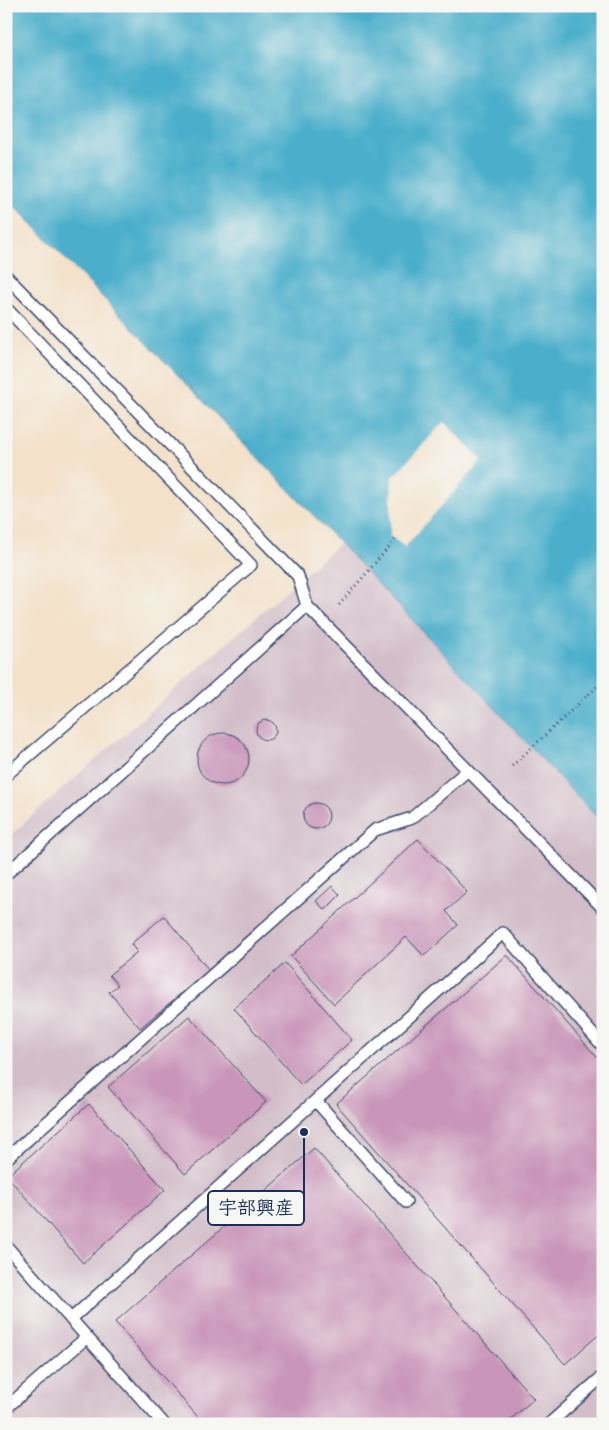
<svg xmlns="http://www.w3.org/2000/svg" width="609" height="1430" viewBox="0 0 609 1430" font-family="'Balsamiq Sans','Klee One',sans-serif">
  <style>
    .industrial { fill: #d2bdc8 }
    .water { fill: #4cafcb; stroke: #346f94 }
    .pier { fill: #f3e1c9 }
    .building { fill: #c995b9 }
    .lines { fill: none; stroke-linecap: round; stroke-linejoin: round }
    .lane-casing { stroke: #3b4a6e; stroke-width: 14 }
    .path { stroke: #3b4a6e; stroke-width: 3; stroke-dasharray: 1 4; stroke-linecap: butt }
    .lane { stroke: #fff; stroke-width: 11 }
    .leader { fill: none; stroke: #1b2f5e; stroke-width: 2 }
    .callout-dot { fill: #1b2f5e; stroke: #f6f6f2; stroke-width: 2 }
    .callout { fill: #f6f6f2; stroke: #1b2f5e; stroke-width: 2 }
    .callout-label { font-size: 19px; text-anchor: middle; font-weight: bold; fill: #1b2f5e }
  </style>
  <rect width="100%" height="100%" fill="#f6f6f2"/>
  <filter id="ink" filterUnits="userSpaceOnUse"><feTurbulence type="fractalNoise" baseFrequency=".02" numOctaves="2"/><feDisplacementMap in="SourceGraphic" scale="10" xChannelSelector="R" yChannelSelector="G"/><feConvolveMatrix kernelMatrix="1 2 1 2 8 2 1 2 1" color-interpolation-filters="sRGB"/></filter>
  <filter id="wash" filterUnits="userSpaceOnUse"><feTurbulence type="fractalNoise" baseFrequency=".0096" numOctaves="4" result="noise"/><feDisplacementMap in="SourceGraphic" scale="20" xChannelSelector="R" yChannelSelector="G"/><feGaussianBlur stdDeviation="1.12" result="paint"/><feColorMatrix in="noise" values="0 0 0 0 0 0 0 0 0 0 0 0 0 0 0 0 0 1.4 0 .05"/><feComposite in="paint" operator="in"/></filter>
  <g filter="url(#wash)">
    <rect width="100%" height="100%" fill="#f3e1c9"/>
    <path class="industrial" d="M340,543L603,824V1424H6V839Z"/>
    <path class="water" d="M6,6H603V824L340,543L6,197Z"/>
    <path class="pier" d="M444,422L482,460L405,547L390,536L392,478Z"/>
    <g id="blocks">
      <g class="building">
        <circle cx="266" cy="730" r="10"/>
        <circle cx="223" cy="759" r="26"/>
        <circle cx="316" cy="816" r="13"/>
        <path d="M418,839L467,892L446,911L458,925L424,956L406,937L334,1004L291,956Z"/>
        <path d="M332,886L340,895L325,910L316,901Z"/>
        <path d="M164,916L209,970L140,1028L109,992L118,985L109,975L137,952L131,944Z"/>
        <path d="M507,955L603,1064V1331L565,1364L336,1104Z"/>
        <path d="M285,963L352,1040L301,1085L234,1008Z"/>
        <path d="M189,1016L266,1102L185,1174L108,1087Z"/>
        <path d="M89,1104L165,1190L83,1263L7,1176Z"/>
        <path d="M314,1148L534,1399L505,1424H204L115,1322Z"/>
        <path d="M6,1314L11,1320L6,1324Z"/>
      </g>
    </g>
  </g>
  <g filter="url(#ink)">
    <use href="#blocks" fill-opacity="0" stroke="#3b4a6e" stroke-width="1"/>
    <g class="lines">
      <defs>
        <g id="lane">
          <path d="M6,276L298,576L307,606L603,908"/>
          <path d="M6,308L251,565L6,775"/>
          <path d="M6,874L307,606"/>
          <path d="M316,1101L406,1202"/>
          <path d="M6,1159L375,830L412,818L468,770"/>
          <path d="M6,1246L164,1424"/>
          <path d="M71,1319L503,933L603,1046"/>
          <path d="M6,1408L87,1337"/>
          <path d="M549,1424L603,1376"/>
        </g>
      </defs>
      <use href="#lane" class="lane-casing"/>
      <g class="path">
        <path d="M339,605L395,540"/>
        <path d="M512,766L603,681"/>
      </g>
      <use href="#lane" class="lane"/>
    </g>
  </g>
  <path class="leader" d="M304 1132L304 1208"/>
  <circle class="callout-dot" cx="304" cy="1132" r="5"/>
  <rect class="callout" x="208" y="1191" width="96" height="34" rx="5"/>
  <g class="callout-label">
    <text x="256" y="1214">宇部興産</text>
  </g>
  <rect width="609" height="1430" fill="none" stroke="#f6f6f2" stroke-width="25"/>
</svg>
